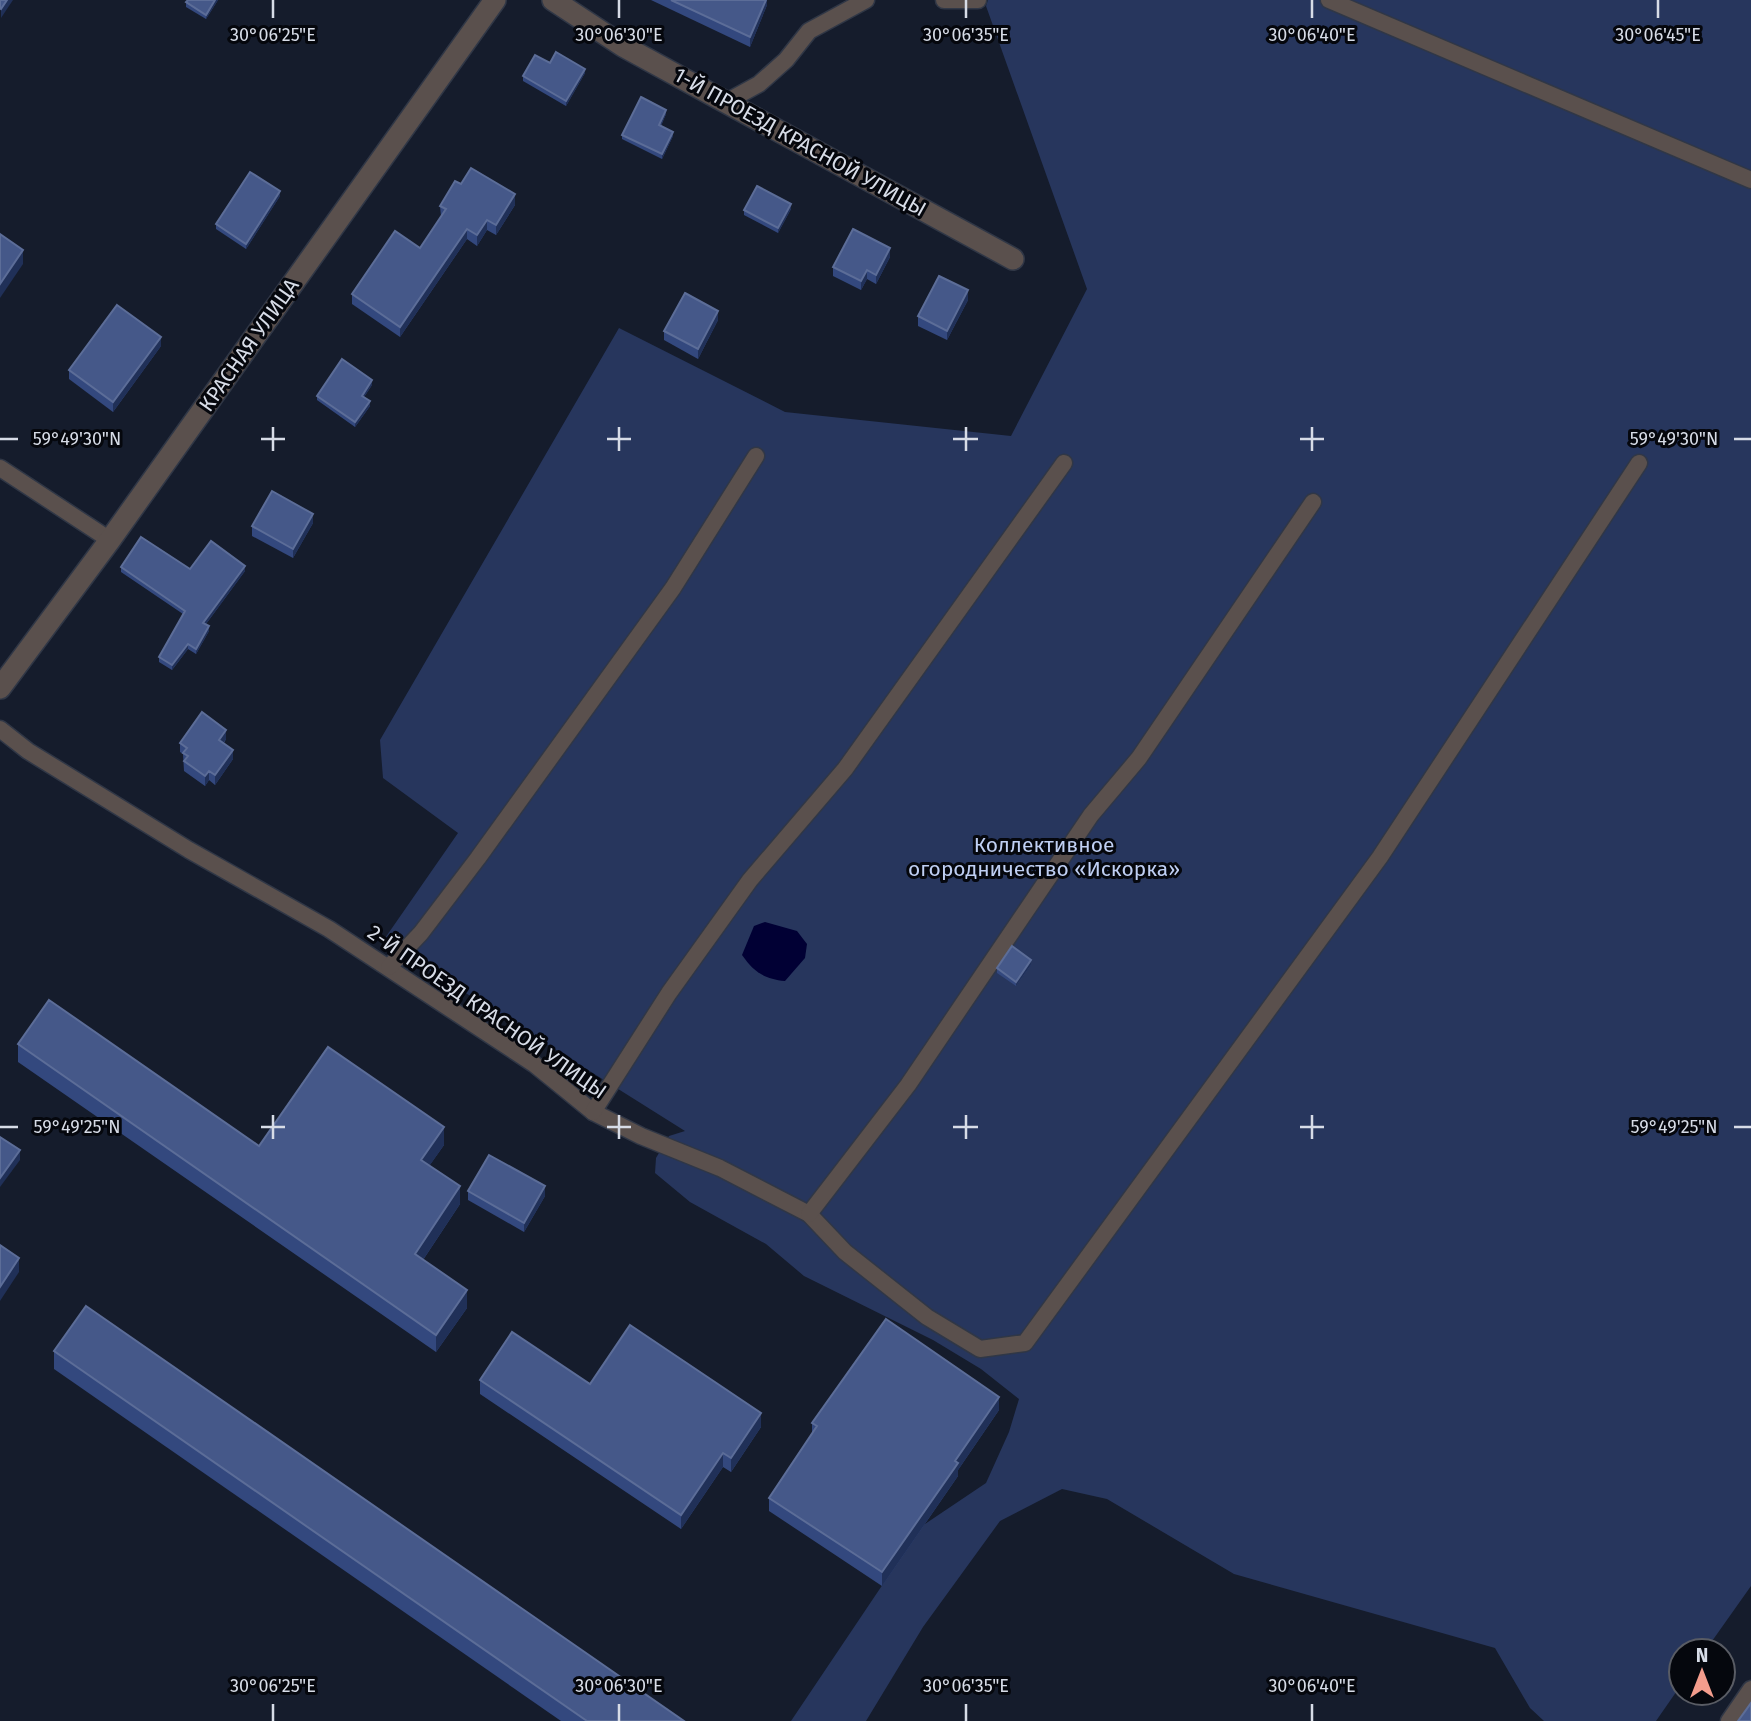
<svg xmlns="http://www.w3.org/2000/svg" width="1751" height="1721" viewBox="0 0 1751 1721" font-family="'Fira Sans',sans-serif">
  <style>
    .green { fill: #27365d }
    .water { fill: #010034 }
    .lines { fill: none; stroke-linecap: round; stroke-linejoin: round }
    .lane-casing { stroke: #303746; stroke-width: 19 }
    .street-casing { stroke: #303746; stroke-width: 24 }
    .lane { stroke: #5a504d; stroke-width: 16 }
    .street { stroke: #5a504d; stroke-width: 21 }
    .wall { fill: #33487e }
    .shaded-wall { fill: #203058 }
    .building { fill: #455889; stroke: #5c6d98; stroke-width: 2 }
    .ticks { fill: none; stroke: #d7dce7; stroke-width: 2.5 }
    .labels { text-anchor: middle; stroke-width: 6; stroke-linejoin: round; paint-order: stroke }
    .street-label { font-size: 21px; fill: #d7dce7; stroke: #05070d }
    .park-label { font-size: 21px; fill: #bfcff3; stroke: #05070d }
    .ticks-label { font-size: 18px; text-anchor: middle; fill: #d7dce7; stroke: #05070d; stroke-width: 6; stroke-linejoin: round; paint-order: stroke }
  </style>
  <rect width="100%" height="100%" fill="#151c2c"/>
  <path class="green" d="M988,0H1751V1586L1705,1651H1681V1685L1656,1721H1544L1530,1708L1495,1648L1234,1574L1107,1499L1062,1489L1000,1521L923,1627L866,1721H791L922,1526L986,1483L1009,1432L1019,1399L981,1369L933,1340L804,1276L766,1244L690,1202L655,1173L656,1158L669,1136L685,1131L383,941L458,833L383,778L380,740L619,328L785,412L1011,436L1087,289L986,6Z"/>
  <path class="water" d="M765,922L797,931L807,944L805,958L785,981C764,979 754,972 742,955L754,926Z"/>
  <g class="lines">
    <defs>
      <g id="lane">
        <path d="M944,0H978"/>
        <path d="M1329,0L1751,180"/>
        <path d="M728,101L759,84L786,60L809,31L866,0"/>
        <path d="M0,468L110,540"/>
        <path d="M0,729L28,751L189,850L329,929L534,1064L593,1112L641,1136L720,1168L809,1214L845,1252L927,1317L980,1349L1025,1343L1380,857L1639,463"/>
        <path d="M389,967L421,933L478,858L673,588L756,456"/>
        <path d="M593,1112L669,993L750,880L845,769L1064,463"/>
        <path d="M809,1214L908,1085L1091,815L1139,758L1313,502"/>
        <path d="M1729,1721L1751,1689"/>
      </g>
      <g id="street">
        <path d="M553,0L623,46L1013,259"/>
        <path d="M0,688L110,540L495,0"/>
      </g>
    </defs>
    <use href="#lane" class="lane-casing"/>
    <use href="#street" class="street-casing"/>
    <use href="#lane" class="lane"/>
    <use href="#street" class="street"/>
  </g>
  <g class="wall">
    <path d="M218,0L206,19L186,7V2Z"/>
    <path d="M651,0H767V5L750,47Z"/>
    <path d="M550,63L585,73L566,106L523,81V76Z"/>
    <path d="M666,114L661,126L673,136L662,159L622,139V135Z"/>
    <path d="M461,184L515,205L496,235L487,230L477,246L467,239L400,337L352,304V294L420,248L441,216L440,206Z"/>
    <path d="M280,196L246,249L216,229V224Z"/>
    <path d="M791,209L778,233L744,215V210Z"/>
    <path d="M890,257L876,284L867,279L861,290L833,276V267Z"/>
    <path d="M968,300L947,340L918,326V316Z"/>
    <path d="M718,320L698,359L664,340V331Z"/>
    <path d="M161,346L113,412L69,379V370Z"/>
    <path d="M372,385L364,397L370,406L355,427L317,400V396Z"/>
    <path d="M313,523L293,558L252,536V526Z"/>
    <path d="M121,567L190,569L245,571L206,624L209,631L196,654L188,649L172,670L159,662V657L183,614L121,572Z"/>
    <path d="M226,739L224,743L233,759L215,785L209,780L205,786L184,771L183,754L180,752V743Z"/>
    <path d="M1031,965L1016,986L997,973V968Z"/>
    <path d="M18,1044L259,1146L444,1145L429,1166L460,1204L423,1260L467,1308L436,1352L18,1062Z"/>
    <path d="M468,1191L545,1196L524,1232L468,1200Z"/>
    <path d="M54,1351L684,1721H561L54,1369Z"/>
    <path d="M480,1380L590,1384L761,1427L731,1472L723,1467L681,1529L480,1394Z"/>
    <path d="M999,1410L958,1470V1476L882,1586L769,1511V1498L812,1434V1423Z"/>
  </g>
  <g class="shaded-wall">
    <path d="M7,0H13L1,18V9Z"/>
    <path d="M215,0H218L206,19V15Z"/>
    <path d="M766,0H767V5L750,47V37Z"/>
    <path d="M585,69V73L566,106V101Z"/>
    <path d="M666,110V114L659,129V125Z"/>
    <path d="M673,132V136L662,159V154Z"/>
    <path d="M280,191V196L246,249V244Z"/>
    <path d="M515,194V205L496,235V225Z"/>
    <path d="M791,204V209L778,233V228Z"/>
    <path d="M487,220V230L477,246V235Z"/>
    <path d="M467,229V239L400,337V327Z"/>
    <path d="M890,248V257L876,284V275Z"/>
    <path d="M23,250V264L0,298V284Z"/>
    <path d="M867,270V279L861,290V281Z"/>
    <path d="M968,290V300L947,340V331Z"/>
    <path d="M718,311V320L698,359V349Z"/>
    <path d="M161,337V346L113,412V402Z"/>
    <path d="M372,380V385L362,400V396Z"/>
    <path d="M370,401V406L355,427V422Z"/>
    <path d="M313,514V523L293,558V549Z"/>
    <path d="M245,566V571L203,628V623Z"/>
    <path d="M209,626V631L196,654V649Z"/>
    <path d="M188,644V649L172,670V665Z"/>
    <path d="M226,730V739L219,749V740Z"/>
    <path d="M233,750V759L215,785V775Z"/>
    <path d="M209,771V780L205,786V776Z"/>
    <path d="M1031,960V965L1016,986V982Z"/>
    <path d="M444,1127V1145L421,1178V1160Z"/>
    <path d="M20,1150V1160L0,1187V1178Z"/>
    <path d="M460,1186V1204L415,1272V1254Z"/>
    <path d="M545,1186V1196L524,1232V1223Z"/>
    <path d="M19,1258V1272L0,1301V1287Z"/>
    <path d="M467,1290V1308L436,1352V1335Z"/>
    <path d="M999,1397V1410L958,1470V1476L882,1586V1572L955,1461Z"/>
    <path d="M761,1413V1427L731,1472V1458Z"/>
    <path d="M723,1453V1467L681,1529V1515Z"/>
  </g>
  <g class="building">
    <path d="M0,0H7L1,9L0,8Z"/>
    <path d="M188,0H215L206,15L186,2Z"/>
    <path d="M671,0H766L750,37Z"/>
    <path d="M556,52L585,69L566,101L523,76L535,55L550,63Z"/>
    <path d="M641,97L666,110L659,125L673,132L662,154L622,135Z"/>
    <path d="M471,168L515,194L496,225L487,220L477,235L467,229L400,327L352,294L395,231L420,248L446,209L440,206L455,181L461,184Z"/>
    <path d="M250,172L280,191L246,244L216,224Z"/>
    <path d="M757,186L791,204L778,228L744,210Z"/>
    <path d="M853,229L890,248L876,275L867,270L861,281L833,267Z"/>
    <path d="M0,234L23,250L0,284Z"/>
    <path d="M939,276L968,290L947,331L918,316Z"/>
    <path d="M685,293L718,311L698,349L664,331Z"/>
    <path d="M117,305L161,337L113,402L69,370Z"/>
    <path d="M342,359L372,380L362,396L370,401L355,422L317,396Z"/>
    <path d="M272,491L313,514L293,549L252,526Z"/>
    <path d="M141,537L190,569L211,541L245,566L203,623L209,626L196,649L188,644L172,665L159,657L185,611L121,567Z"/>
    <path d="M202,712L226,730L219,740L233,750L215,775L209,771L205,776L184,761L188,756L183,753L187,748L180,743Z"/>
    <path d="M1012,946L1031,960L1016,982L997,968Z"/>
    <path d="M49,1000L259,1146L328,1047L444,1127L421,1160L460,1186L415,1254L467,1290L436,1335L18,1044Z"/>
    <path d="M0,1137L20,1150L0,1178Z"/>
    <path d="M489,1155L545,1186L524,1223L468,1191Z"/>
    <path d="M0,1245L19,1258L0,1287Z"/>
    <path d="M86,1306L684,1721H587L54,1351Z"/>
    <path d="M886,1319L999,1397L955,1461L958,1463L882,1572L769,1498L817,1426L812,1423Z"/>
    <path d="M630,1325L761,1413L731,1458L723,1453L681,1515L480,1380L512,1332L590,1384Z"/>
    <path d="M1751,1703V1721H1738Z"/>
  </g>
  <path class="ticks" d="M273,0V18M619,0V18M966,0V18M1312,0V18M1658,0V18M273,427V451M619,427V451M966,427V451M1312,427V451M0,439H18M261,439H285M607,439H631M953,439H978M1300,439H1324M1734,439H1751M273,1115V1139M619,1115V1139M966,1115V1139M1312,1115V1139M0,1127H18M261,1127H285M607,1127H631M953,1127H978M1300,1127H1324M1734,1127H1751M273,1704V1721M619,1704V1721M966,1704V1721M1312,1704V1721"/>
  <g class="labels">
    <g class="street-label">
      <text transform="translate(800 142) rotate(29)" y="7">1-Й ПРОЕЗД КРАСНОЙ УЛИЦЫ</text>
      <text transform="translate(249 345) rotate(-55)" y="7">КРАСНАЯ УЛИЦА</text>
      <text transform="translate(487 1012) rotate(35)" y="7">2-Й ПРОЕЗД КРАСНОЙ УЛИЦЫ</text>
    </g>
    <g class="park-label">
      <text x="1044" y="852">Коллективное<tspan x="1044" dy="24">огородничество «Искорка»</tspan></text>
    </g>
  </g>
  <g class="ticks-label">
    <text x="273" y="41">30°06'25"E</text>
    <text x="619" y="41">30°06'30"E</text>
    <text x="966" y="41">30°06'35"E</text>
    <text x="1312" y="41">30°06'40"E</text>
    <text x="1658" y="41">30°06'45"E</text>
    <text x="77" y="445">59°49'30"N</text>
    <text x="1674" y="445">59°49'30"N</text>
    <text x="77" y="1133">59°49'25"N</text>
    <text x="1674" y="1133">59°49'25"N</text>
    <text x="273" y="1692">30°06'25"E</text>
    <text x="619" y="1692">30°06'30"E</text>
    <text x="966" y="1692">30°06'35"E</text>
    <text x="1312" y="1692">30°06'40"E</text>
  </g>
  <g transform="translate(1702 1672)"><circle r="33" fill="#05070d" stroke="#595c64" stroke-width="2"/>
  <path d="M0-5L12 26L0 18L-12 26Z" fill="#f49d8d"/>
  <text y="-10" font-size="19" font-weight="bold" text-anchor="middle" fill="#d7dce7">N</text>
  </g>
</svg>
